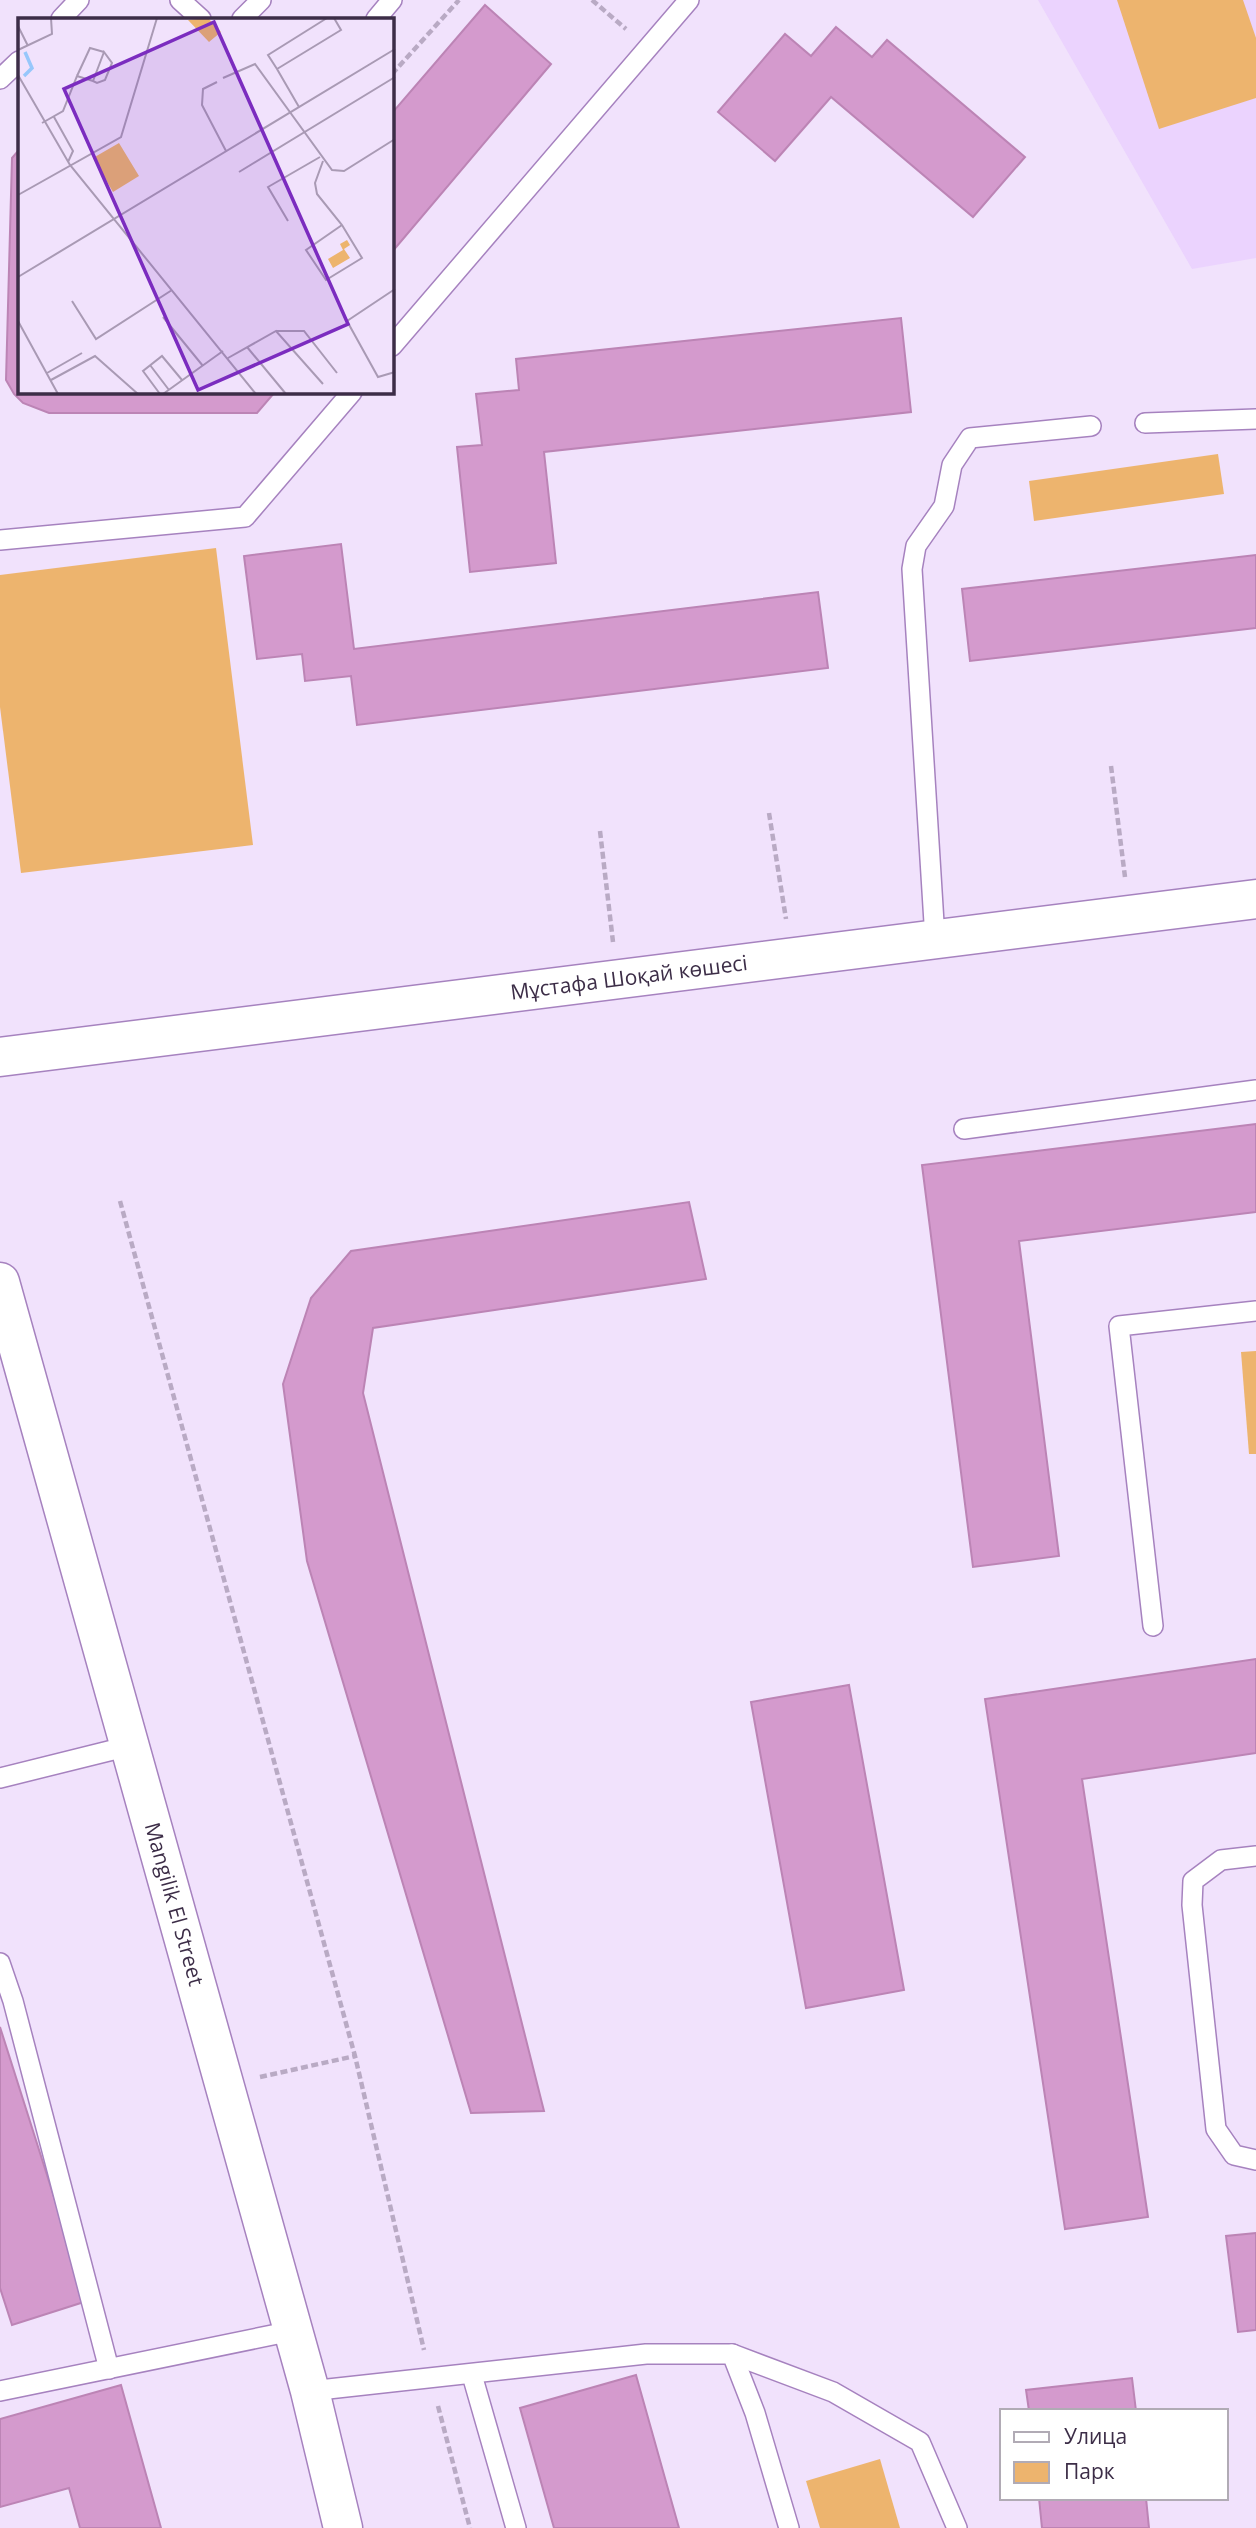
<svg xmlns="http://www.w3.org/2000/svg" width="1256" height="2528" viewBox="0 0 1256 2528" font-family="'Open Sans',sans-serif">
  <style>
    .built { fill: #ebd3fe }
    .green { fill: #edb46e }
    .building { fill: #d49acd; stroke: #bc84b5; stroke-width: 2 }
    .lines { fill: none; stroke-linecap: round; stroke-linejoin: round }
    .service-casing { stroke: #a682bf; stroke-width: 22 }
    .tertiary-casing { stroke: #a682bf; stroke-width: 41 }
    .path { stroke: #b9aac4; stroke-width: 4.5; stroke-dasharray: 7 3.5; stroke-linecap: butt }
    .service { stroke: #fff; stroke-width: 19 }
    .tertiary { stroke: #fff; stroke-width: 38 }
    .labels { text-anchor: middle; stroke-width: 5; stroke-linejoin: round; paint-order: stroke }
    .street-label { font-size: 21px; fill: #3c2d47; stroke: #fff }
    .inset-river { fill: none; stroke: #97c7fb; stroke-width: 3.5 }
    .inset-road { fill: none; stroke: #a99ab4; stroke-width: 2 }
    .view { fill: #7b2cbf; fill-opacity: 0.15; stroke: #7b2cbf; stroke-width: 3.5 }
    .inset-edge { fill: none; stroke: #3c2d47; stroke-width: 3.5 }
  </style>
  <rect width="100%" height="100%" fill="#f1e2fc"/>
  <path class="built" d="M1038,0H1256V258L1192,269Z"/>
  <g class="green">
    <path d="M1117,0H1243L1256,38V98L1159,129Z"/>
    <path d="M1218,454L1224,494L1034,521L1029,481Z"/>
    <path d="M216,548L253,845L21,873L0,707V575Z"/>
    <path d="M1256,1351V1454H1249L1241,1352Z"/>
    <path d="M880,2459L900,2528H820L806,2481Z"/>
  </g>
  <g class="building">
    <path d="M485,5L551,64L392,252V113Z"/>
    <path d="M836,27L872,57L887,40L1025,157L973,217L831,97L775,161L718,112L785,34L811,56Z"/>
    <path d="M19,150V392H275L257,413H49L23,403L14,394L6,380L12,158Z"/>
    <path d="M901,318L911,412L544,452L556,563L470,572L457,447L482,445L476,394L519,390L516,359Z"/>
    <path d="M341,544L354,649L818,592L828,668L357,725L351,676L305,681L302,654L257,659L244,556Z"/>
    <path d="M1256,555V628L970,661L962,589Z"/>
    <path d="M1256,1124V1212L1019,1241L1059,1556L973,1567L922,1165Z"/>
    <path d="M689,1202L706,1279L373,1328L363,1393L544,2111L471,2113L307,1561L283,1384L311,1298L351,1251Z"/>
    <path d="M1256,1659V1753L1082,1779L1148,2217L1065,2229L985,1699Z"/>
    <path d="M849,1685L904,1990L806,2008L751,1702Z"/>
    <path d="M0,2027L87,2301L12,2325L0,2288Z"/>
    <path d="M1256,2233V2330L1238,2332L1226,2236Z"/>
    <path d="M636,2375L679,2528H554L520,2408Z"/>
    <path d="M1132,2378L1136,2411H1029L1026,2390Z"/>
    <path d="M121,2385L161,2528H80L69,2488L0,2507V2419Z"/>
    <path d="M1039,2498H1146L1149,2528H1042Z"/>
  </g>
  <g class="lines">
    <defs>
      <g id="service">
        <path d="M180,0L201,19"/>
        <path d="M61,19L79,0"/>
        <path d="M242,19L261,0"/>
        <path d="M376,19L392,0"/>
        <path d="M0,79L19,61"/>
        <path d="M392,346L689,0"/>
        <path d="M1145,423L1256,419"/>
        <path d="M0,540L245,517L352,392"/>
        <path d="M935,939L912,569L916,546L944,506L952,465L970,438L1091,426"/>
        <path d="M964,1129L1256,1090"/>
        <path d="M1153,1626L1119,1326L1256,1311"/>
        <path d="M0,1778L129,1746"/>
        <path d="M1256,1856L1221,1860L1193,1881L1192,1905L1216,2129L1234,2155L1256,2160"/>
        <path d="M0,1963L13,2001L109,2369"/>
        <path d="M732,2354L833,2392L920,2442L957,2528"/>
        <path d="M472,2375L516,2528"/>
        <path d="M0,2391L292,2331"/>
        <path d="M310,2391L646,2354H732L755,2413L789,2528"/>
      </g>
      <g id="tertiary">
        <path id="s1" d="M0,1057L1256,899"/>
        <path id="s2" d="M0,1282L310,2391L343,2528"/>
      </g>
    </defs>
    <use href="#service" class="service-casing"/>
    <use href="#tertiary" class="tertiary-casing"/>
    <g class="path">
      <path d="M592,0L626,29"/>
      <path d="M392,74L459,0"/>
      <path d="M1111,766L1125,877"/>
      <path d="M769,813L786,919"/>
      <path d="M600,831L613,942"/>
      <path d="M120,1201L355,2056L424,2350"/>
      <path d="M260,2077L355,2056"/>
      <path d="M438,2406L470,2528"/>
    </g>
    <use href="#service" class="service"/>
    <use href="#tertiary" class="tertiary"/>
  </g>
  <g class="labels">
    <g class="street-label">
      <text dy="7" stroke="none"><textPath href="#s1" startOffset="634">Мұстафа Шоқай көшесі</textPath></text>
      <text dy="7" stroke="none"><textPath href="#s2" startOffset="646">Mangilik El Street</textPath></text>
    </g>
  </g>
  <g transform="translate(18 18)">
    <rect width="376" height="376" fill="#f1e2fc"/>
    <path d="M190,0L203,14L191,24L170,2ZM101,125L121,158L95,174L75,140ZM329,222L332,227L326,231L332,240L315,250L310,241L325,232L322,226Z" fill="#edb46e"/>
    <path class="inset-river" d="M6,58L14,50L7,34"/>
    <path class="inset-road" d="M309,0L250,37L259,51L323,12L316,0M0,8L10,28M0,32L34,16L33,0M259,51L281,89M0,57L52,147L238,376M59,58L72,30L86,34M205,60L237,46L314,152L326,153L377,121M199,64L185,71L184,87L208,133M36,99L55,133L50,144M24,105L45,93L59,58L75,63L79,65L87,62L94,45L86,34L75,63M305,143L297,165L299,176L324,207L344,240L308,262L288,232L324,207M221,154L377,59M0,177L103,119L139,0M270,203L250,169L302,139M0,259L377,31M377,271L329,303L360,359L377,354M54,283L78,321L154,272M145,299L185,348M0,303L40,376M258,313H286L319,355M229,329L268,376M210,340L258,313L305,366M132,347L151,372M29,355L64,335M33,362L77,338L120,376M142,376L125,353L144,338L164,362M145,376L205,333"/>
    <path class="view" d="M196,4L330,306L180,372L46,71Z"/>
    <rect width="376" height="376" class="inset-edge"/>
  </g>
  <rect x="1000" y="2409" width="228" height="91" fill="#ffffff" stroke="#b1abb5" stroke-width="2"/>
  <rect x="1014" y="2432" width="35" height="10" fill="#ffffff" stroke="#b1abb5" stroke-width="2"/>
  <text x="1064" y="2444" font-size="21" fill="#3c2d47">Улица</text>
  <rect x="1014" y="2462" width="35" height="21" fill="#edb46e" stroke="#b1abb5" stroke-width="2"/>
  <text x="1064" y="2479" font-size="21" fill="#3c2d47">Парк</text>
</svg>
